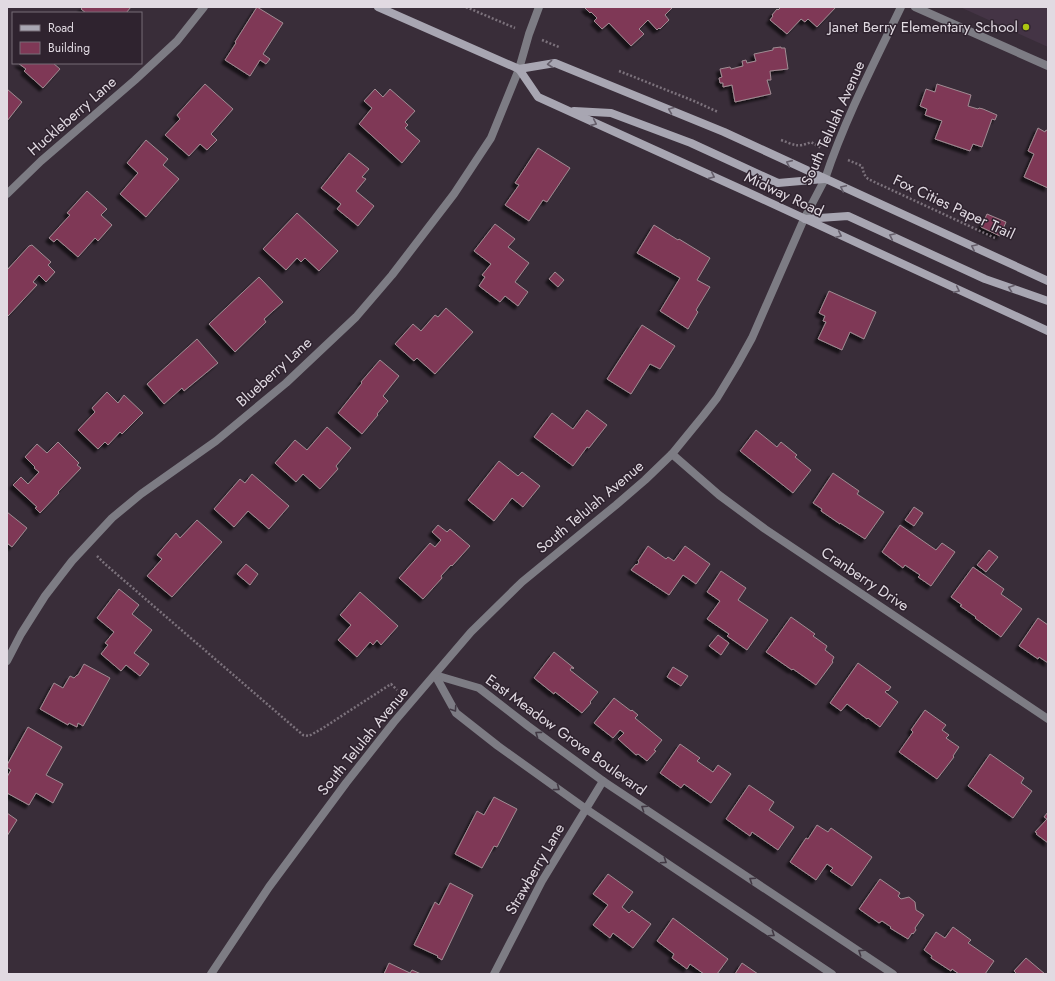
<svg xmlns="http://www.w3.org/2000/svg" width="1055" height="981" viewBox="0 0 1055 981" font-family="Jost,sans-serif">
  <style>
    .built { fill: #443445 }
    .building { fill: #7f3856; stroke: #a08c93; filter: url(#shadow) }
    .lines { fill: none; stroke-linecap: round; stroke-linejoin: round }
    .path { stroke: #7c727c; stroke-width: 2.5; stroke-dasharray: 2 2; stroke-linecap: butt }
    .service { stroke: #7d7c84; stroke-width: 8 }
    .minor { stroke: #7d7c84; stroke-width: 8 }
    .tertiary { stroke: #7d7c84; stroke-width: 8 }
    .secondary { stroke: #a8a6b2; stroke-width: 8 }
    .oneway { stroke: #655e6a }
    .oneway2 { stroke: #423944 }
    .poi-dot { fill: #acc611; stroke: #2f232f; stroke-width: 1.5 }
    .labels { text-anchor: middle; stroke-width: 3; stroke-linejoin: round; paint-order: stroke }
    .poi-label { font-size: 15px; fill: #e1dae2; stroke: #2f232f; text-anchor: end }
    .street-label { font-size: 15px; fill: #e1dae2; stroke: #2f232f }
  </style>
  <defs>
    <filter id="shadow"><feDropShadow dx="-3.5" dy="3.5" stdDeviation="1" flood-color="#0009"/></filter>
  </defs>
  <rect width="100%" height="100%" fill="#392d39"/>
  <path class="built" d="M960,7H1048V47Z"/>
  <g class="building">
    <path d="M83,7H131L126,13H86L81,9Z"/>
    <path d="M257,7L283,23L263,54L270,59L266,64L260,60L250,76L225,60L236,43L235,42Z"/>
    <path d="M586,7H673L665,15L669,20L660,29L659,28L657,30L648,20L639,29L644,34L631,46L609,23L602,29L594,21L597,18L591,12L590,13L585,8Z"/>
    <path d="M781,7H836L817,27L808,19L805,22L801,19L787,34L770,20L773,16L772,15L777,9L778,10Z"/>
    <path d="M781,47V48H785L788,69L770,71L771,80H767L771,94L735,102L732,85L723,87V83H720L719,78L722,77L720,69L730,67L731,69L743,66L742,61L746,60L747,63L756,61L754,54L773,50V48Z"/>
    <path d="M18,63H53L60,69L43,88L24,71L26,69Z"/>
    <path d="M205,84L233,109L211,134L217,140L207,150L200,144L189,156L165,135L180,119L177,115Z"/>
    <path d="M937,84L971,95L968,106L978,109L979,108L983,109L997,115L995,120L992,119L982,147L973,144L970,151L935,139L942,121L925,115L927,109L920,106L926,89L935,92Z"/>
    <path d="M7,89L22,102L7,121Z"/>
    <path d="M375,89L383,97L390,89L415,111L405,122L408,125L405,128L420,141L402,163L359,124L372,108L364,101Z"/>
    <path d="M1038,128L1045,132L1046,130L1048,131V188L1024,177L1034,154L1028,151Z"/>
    <path d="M146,140L168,159L163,165L179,179L146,217L120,194L138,173L127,163Z"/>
    <path d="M538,148L570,168L547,202L543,200L529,221L505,205L519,185L515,183Z"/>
    <path d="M349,153L369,169L362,177L366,179L356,191L374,206L358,226L337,209L341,204L321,188Z"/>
    <path d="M87,191L107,209L101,215L112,225L98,241L95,238L78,257L57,239L54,242L49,238L70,215L67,213Z"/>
    <path d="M297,213L338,251L319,271L305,258L301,262L297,258L286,270L263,249Z"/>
    <path d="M987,214L1006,222L1000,236L981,227Z"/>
    <path d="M495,224L515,239L508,247L529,263L515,282L528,292L518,306L505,296L500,302L479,286L485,277L482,275L491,264L474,251Z"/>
    <path d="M654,225L678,240L679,239L710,258L697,280L710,287L696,310L698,312L688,329L660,311L680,278L637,253Z"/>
    <path d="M32,245L51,262L48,265L55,272L46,282L39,275L33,282L37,285L8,316L7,315V270L29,246Z"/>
    <path d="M555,272L564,280L558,287L549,279Z"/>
    <path d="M259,277L283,302L264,319L266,322L235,352L209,324Z"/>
    <path d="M829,291L876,312L864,339L850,332L842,350L818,339L826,322L823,321L825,316L819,313Z"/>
    <path d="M446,308L473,332L435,374L417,358L414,361L395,344L413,324L421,331L435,315L438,317Z"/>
    <path d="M642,325L675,346L660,369L650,364L631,394L607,379Z"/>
    <path d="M197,339L218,363L184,391L182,388L164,404L147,384Z"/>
    <path d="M380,360L399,376L383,396L388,401L377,414L378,415L362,434L338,413L362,383L361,382Z"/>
    <path d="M107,392L118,403L124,395L143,413L122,434L120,432L108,445L105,442L98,449L78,430L95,412L92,408Z"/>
    <path d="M587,410L607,425L589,448L587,447L573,466L534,437L552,413L573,429Z"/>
    <path d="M327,427L351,448L336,466L338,469L320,489L303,474L296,482L275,463L295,440L307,450Z"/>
    <path d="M756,430L777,447L781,442L797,455L795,457L811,470L793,493L740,451Z"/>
    <path d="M58,442L79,463L77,465L81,468L58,492L59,493L40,513L35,508L37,507L13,485L21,477L28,484L39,472L34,468L35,467L25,457L37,444L47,453Z"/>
    <path d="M499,461L518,476L522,472L540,486L523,507L512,498L494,521L468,500Z"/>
    <path d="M833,473L859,491L857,494L884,512L865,539L840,523V524L821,511L822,509L813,503Z"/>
    <path d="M252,474L289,506L269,529L248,511L234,527L214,509L240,479L245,483Z"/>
    <path d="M914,507L923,513L914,526L905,520Z"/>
    <path d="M7,512L27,528L12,547L7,543Z"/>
    <path d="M197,520L222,542L172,597L147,576L162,559L157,555L176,533L180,538Z"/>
    <path d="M438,525L447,532L450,529L470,546L452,566L451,565L441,576L442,578L423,599L399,578L430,543L435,547L441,540L432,532Z"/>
    <path d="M900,525L936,550L942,543L955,552L931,586L918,577L920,575L905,565L903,568L882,552Z"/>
    <path d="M648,546L666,559L668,557L674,561L685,546L710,564L696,584L683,575L669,595L631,570L636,564L637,565L639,562L638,561Z"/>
    <path d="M989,550L998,557L986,572L977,565Z"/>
    <path d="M246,564L258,574L250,585L237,574Z"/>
    <path d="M973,567L1004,589L1001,594L1022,609L1001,637L975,618L976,617L960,606L962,605L951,597Z"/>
    <path d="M721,571L746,588L738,600L768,620L747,650L727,636L729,634L707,619L720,601L707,592Z"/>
    <path d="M119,589L139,605L132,614L152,630L134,653L149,664L140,676L126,665L121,671L101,654L108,645L105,643L114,632L97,618Z"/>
    <path d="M360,592L398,626L381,645L377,640L373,645L370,642L357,657L338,640L351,625L340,615Z"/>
    <path d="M791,617L815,634L813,636L827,646L825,650L834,657L832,661L833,662L816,685L793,669L792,670L766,652Z"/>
    <path d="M1038,618L1048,625V663L1039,657L1038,659L1019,646Z"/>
    <path d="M718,635L729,643L721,655L709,646Z"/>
    <path d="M554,652L574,668L573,669L572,667L570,670L598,692L590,702L591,703L582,713L555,692L554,694L534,678Z"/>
    <path d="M858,663L891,687L888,691L887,690L885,692L898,702L880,727L868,718L867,719L847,704L841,711L830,703Z"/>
    <path d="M84,664L110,678L83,726L78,723L77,727L69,723L68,725L40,709L54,683L63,688L70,676L74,678L77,675H78Z"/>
    <path d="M673,667L688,676L681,686L667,677Z"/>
    <path d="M614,698L631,711L632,710L638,715L635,718L662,740L654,750L656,751L647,761L638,754L636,755L618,739L624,733L620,730L613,738L594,723Z"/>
    <path d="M925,710L946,725L942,730L949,735L946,738L959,747L953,756L954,757L937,779L899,752L913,732L911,730Z"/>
    <path d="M28,727L62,747L46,775L63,784L53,803L36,793L29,805L7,793V777L11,770L7,767V765Z"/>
    <path d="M680,744L700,758L697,761L713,772L718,765L731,774L711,803L684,784L681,788L660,773Z"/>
    <path d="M990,754L1024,778L1021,783L1032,791L1013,818L968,786Z"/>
    <path d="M749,785L774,802L769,810L794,827L778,850L752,832L750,836L726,819Z"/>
    <path d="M494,797L517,809L497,847L494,846L482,868L455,854L477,811L484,815Z"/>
    <path d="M1048,812V843L1036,834L1037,833L1035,832L1047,819L1044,817Z"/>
    <path d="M7,813L17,820L7,836Z"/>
    <path d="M817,825L828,832L831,828L872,857L852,886L830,871L833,868L827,864L816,880L790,862L806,838L808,839Z"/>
    <path d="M608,874L633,892L622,907L629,913L632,910L651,924L633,948L613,933L610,938L593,925L608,905L593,894Z"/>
    <path d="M880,879L900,893L898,896L901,899L909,897L915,902L916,910L924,915L915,928L916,930L913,934L912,933L908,939L890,928L891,927L882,921L879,923L859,909Z"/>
    <path d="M450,883L473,895L442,960L437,957L438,956L414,945L435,902L439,905Z"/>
    <path d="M673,918L728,959L717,974H704L690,964L687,969L672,958L674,954L657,941Z"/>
    <path d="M953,927L971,940L968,943L994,961L985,974H959L952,969L951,971L931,958L932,956L924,950L936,932L945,938Z"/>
    <path d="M1026,958L1045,974H1015L1016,973L1014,971Z"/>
    <path d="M389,963L410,973L412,970L421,974H384Z"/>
    <path d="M742,963L758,974H735Z"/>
  </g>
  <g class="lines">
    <g class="path">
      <path d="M466,7L515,28"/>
      <path d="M542,40L559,47"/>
      <path d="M619,71L694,101L718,112"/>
      <path d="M781,140C795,145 797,148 811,142L821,148"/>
      <path d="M848,160L862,166L864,174L868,179L995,238"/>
      <path d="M97,556L105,564L303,735L309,736L323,728L391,684L397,690"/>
    </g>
    <path class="service" d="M519,69L529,34L539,7"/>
    <g class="minor">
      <path d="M915,7L1048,66"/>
      <path d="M825,179C845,119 874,63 901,7"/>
      <path d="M7,194L41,161L135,80L177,41L204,7"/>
      <path d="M672,454L719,495L765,529L1048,719"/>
      <path d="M7,661L21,634L45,596L72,561L112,518L141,494L216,441L286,383L356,317L392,275L454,194L491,138L519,69"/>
      <path d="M435,675L479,688L528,726L603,781L893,974"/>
      <path d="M435,675L456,713L498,746L586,809L832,974"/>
      <path d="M494,974L542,881L603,781"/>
    </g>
    <path class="tertiary" d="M211,974L269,887L346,783L394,722L471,632L522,582L616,505L645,480L672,454L703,416L717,398L737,365L752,338L804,219L825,179"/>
    <g class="secondary">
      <path d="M378,7L519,69L538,97L745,191L1048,331"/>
      <path d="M519,69L555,63L724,132L1048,281"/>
      <path d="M574,111L611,113L691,143L778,183L824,179"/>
      <path d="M805,219L848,216L985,279L1048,301"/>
    </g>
  </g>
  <defs><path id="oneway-chevron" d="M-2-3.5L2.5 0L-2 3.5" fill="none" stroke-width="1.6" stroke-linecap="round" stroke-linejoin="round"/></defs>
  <g class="oneway">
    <use href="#oneway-chevron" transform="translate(550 64) rotate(174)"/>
    <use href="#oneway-chevron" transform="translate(671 110) rotate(-158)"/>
    <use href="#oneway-chevron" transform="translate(594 123) rotate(24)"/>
    <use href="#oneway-chevron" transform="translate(789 163) rotate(-156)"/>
    <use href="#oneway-chevron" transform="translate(712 176) rotate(24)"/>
    <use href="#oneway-chevron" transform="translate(843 188) rotate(-155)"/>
    <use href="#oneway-chevron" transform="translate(839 235) rotate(25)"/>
    <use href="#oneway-chevron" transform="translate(892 236) rotate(-155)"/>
    <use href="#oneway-chevron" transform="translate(974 247) rotate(-155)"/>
    <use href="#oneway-chevron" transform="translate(1011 288) rotate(-160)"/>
    <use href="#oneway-chevron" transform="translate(957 290) rotate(25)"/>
  </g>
  <g class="oneway2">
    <use href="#oneway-chevron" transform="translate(454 709) rotate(56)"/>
    <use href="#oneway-chevron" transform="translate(538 734) rotate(-144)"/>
    <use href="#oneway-chevron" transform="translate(557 788) rotate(36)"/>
    <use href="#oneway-chevron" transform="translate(644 808) rotate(-146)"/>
    <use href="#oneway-chevron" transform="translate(664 861) rotate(34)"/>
    <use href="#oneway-chevron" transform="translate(752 880) rotate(-146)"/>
    <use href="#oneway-chevron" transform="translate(772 934) rotate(34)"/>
    <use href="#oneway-chevron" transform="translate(861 952) rotate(-146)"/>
  </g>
  <circle class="poi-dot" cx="1026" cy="27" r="4"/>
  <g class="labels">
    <g class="poi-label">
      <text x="1018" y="32">Janet Berry Elementary School</text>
    </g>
    <g class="street-label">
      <text transform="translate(72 116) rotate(-41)" y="5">Huckleberry Lane</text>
      <text transform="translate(833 123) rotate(-66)" y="5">South Telulah Avenue</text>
      <text transform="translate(784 194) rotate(25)" y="5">Midway Road</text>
      <text transform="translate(954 207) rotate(25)" y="5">Fox Cities Paper Trail</text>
      <text transform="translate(274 372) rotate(-42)" y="5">Blueberry Lane</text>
      <text transform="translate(590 507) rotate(-40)" y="5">South Telulah Avenue</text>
      <text transform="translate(865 579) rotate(34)" y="5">Cranberry Drive</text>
      <text transform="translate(566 735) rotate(36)" y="5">East Meadow Grove Boulevard</text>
      <text transform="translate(363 741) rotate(-51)" y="5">South Telulah Avenue</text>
      <text transform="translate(535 869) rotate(-60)" y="5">Strawberry Lane</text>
    </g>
  </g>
  <rect width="1055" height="981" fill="none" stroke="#e1dae2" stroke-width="16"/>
  <rect x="12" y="12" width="130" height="52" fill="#2f232f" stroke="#766c77"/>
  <rect x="20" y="25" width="20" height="6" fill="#a8a6b2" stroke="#766c77"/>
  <text x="48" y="32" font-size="12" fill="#e1dae2">Road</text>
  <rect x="20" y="42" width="20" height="12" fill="#7f3856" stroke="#766c77"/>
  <text x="48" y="52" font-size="12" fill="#e1dae2">Building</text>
</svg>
